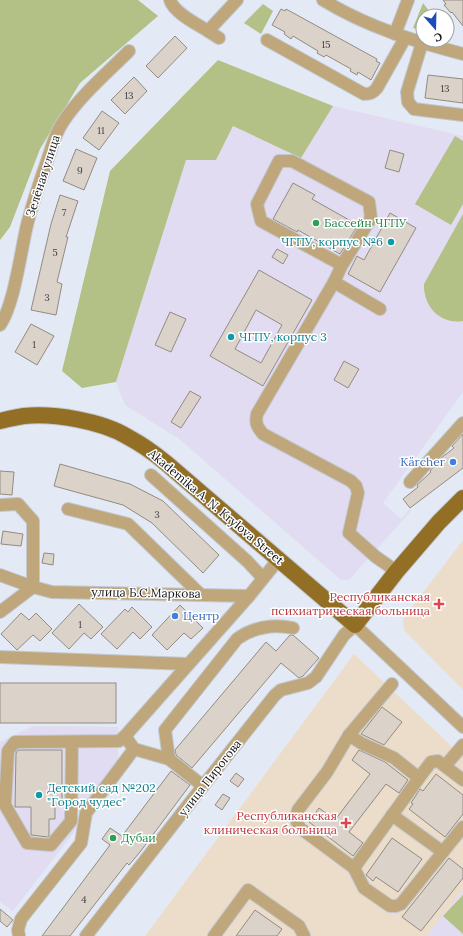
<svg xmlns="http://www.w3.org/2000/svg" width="463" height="936" viewBox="0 0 463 936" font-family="Lora,serif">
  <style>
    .education { fill: #e1dcf2 }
    .medical { fill: #ecddca }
    .green { fill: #b3c086 }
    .building { fill: #dbd3ca; stroke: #928b82; fill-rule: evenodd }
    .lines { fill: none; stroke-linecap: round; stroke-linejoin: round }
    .minor-casing { stroke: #c2c8d1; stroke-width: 14 }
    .major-casing { stroke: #c2c8d1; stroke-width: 18 }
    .minor { stroke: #bfa77b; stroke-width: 12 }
    .major { stroke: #926f25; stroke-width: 16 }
    .leisure-dot { fill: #2e9e5b; stroke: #fff; stroke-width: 1.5 }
    .culture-dot { fill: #0f9aa8; stroke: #fff; stroke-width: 1.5 }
    .shop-dot { fill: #3f7fe0; stroke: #fff; stroke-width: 1.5 }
    .health-dot { fill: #e0444e; stroke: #fff; stroke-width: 1.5 }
    .labels { text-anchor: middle; stroke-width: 3; stroke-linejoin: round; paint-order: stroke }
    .number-label { font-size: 10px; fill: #444 }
    .street-label { font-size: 12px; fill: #121417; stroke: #fff }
    .leisure-label { font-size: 12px; fill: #27864d; stroke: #fff; text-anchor: start }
    .culture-label { font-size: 12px; fill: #0d838f; stroke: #fff; text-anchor: start }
    .shop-label { font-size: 12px; fill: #366cbe; stroke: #fff; text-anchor: end }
    .health-label { font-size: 12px; fill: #be3a42; stroke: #fff; text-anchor: end }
  </style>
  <rect width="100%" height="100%" fill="#e3eaf5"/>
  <g class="education">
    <path d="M333,106L463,136V392L383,503L401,519L410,508L411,511L349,580H341L179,439L125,405L116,382L186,160H216L233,126L301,158Z"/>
    <path d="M33,726L118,727V766L78,813V827L13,911L0,902V742Z"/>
    <path d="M463,890V936H426Z"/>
  </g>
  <g class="medical">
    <path d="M463,540V690L404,630L403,619Z"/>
    <path d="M354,654L463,757V890L426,936H145Z"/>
  </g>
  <g class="green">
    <path d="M0,0H138L158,16L80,83L40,149L10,227L0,240Z"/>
    <path d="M423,3L433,16H423V31L413,28Z"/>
    <path d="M263,4L273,11L261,34L244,23Z"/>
    <path d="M218,60L333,106L301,158L233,126L216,160H186L116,382L82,388L62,371L110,171Z"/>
    <path d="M455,136L463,141V204L451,225L415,204Z"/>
    <path d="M463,214V321C440,325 423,306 424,284Z"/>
    <path d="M463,895V934L443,916Z"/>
  </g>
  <g class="building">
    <path d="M443,0H463V26L452,12L451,13L444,5L446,4Z"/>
    <path d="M281,9L285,11L286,9L377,59L376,61L380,63L371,80L358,72L357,75L350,71L351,69L326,55L324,57L317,53L318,51L293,36L291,39L284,34L285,32L272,25Z"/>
    <path d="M175,36L187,48L158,78L146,66Z"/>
    <path d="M428,75L463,79V103L425,98Z"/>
    <path d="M134,77L147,91L125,114L111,100Z"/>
    <path d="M102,111L119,123L99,150L83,138Z"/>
    <path d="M76,149L97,158L84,190L63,181Z"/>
    <path d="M390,150L404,154L399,172L385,168Z"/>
    <path d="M293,183L315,195L312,199L358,225L340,254L298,230L297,232L273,219Z"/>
    <path d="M60,195L78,201L66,237H68L57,282L62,284L56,315L31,310L51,224Z"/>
    <path d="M390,213L416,228L380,292L348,274L357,256L364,260Z"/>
    <path d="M277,249L288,255L283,264L272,257Z"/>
    <path d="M259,270L312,300L263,386L210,356ZM256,310L282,325L261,363L235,349Z"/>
    <path d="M170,312L186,319L171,352L155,345Z"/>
    <path d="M31,324L54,336L37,365L15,352Z"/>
    <path d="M344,361L359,369L348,388L334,380Z"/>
    <path d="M190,391L201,397L181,428L171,422Z"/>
    <path d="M463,434V468L410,508L403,499L418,487L417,485L431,472L430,471L441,458L454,448L452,446Z"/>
    <path d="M60,464L130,484L163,501L219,555L203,573L152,523L123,505L54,486Z"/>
    <path d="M0,471L14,472L12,495L0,494Z"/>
    <path d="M3,531L23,534L21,546L1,544Z"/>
    <path d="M44,553L54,554L53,565L42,563Z"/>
    <path d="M79,604L103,627L91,639L84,633L69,649L52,633Z"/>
    <path d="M180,605L203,628L191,639L184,633L167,650L152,635Z"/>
    <path d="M132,607L152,627L140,639L133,632L117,649L101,634L125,609L128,612Z"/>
    <path d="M21,613L29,620L36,613L52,629L40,641L33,635L17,650L1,634Z"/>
    <path d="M290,635H293L319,658L303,676L299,678L281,663L192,768L176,755L175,750L266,642L276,651Z"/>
    <rect x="0" y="683" width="116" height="40"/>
    <path d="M382,707L402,722L384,745L361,734Z"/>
    <path d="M18,750H62V805H55V819H49V836L48,837L31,835V807H15L16,753Z"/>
    <path d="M359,750L385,762L408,780L399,793L386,784L349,832L363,843L353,856L309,822L319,808L335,820L370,774L352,760Z"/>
    <path d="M171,771L190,785L140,852L129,865L127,863L70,936H42L110,845L102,839L110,828L122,836Z"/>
    <path d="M236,773L244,779L238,787L230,781Z"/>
    <path d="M436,774L463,795V814L445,837L409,809L413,804L411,803L420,789L423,791Z"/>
    <path d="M223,794L230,798L222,810L215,805Z"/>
    <path d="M392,838L422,859L398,892L376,877L373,881L366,875Z"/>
    <path d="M449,858L463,869V878L421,931L402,917Z"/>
    <path d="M0,909L13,920L7,927L0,921Z"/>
    <path d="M255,910L282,929L277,936H236Z"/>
  </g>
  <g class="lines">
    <defs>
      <g id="minor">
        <path d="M170,0C174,13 197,24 208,31L237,0"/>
        <path d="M323,0C367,27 414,41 463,54"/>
        <path d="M208,31L219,38"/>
        <path d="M395,34L408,0"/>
        <path d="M267,40L364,94C370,94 373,93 377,88L405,38"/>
        <path d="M422,43L407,92L408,102L414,109L463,115"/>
        <path d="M342,265L261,221L257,204L279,161H292L369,202L371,218L342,265L334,282L257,414C255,423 257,427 263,434L351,481L356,486L358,493L349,533L376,557L389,566"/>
        <path d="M334,282L380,309"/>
        <path d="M0,325C14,306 21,250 27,225C32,205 39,184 46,164C51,150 54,135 63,122C80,96 107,73 129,51"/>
        <path d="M151,475L247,561L263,578"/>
        <path d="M410,482L463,423"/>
        <path d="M0,505L18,504L33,521V587L0,612"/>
        <path d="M68,509L128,524L200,594"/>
        <path d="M0,575L33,587L52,592L249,596"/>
        <path d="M0,657L188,664"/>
        <path d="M392,684L349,735L327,772L298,810C295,817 296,821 300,828L354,868L364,888L390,906H396L401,904L463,827"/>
        <path d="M349,735L361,743L394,758L419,778L431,762L438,761L463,780"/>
        <path d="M72,742L71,821L51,845L27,843L5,805L8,751L15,742L119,741L125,736"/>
        <path d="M134,749L169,759L203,786"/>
        <path d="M169,759L165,730L237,639C253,627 274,624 293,628"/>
        <path d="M445,766L463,745"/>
        <path d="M392,815L443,852"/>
        <path d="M354,868L419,778"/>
        <path d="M19,936L18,930L21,919L81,843L86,813L134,749L125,736L249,596L278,560"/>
        <path d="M86,936L203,786L275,695L281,690L308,683L316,677L344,635L355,625L463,727"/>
        <path d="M214,936L248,890L299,926L304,936"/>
      </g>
      <path id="major" d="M0,421C8,419 16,417 24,416C54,413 102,421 128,437C141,444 154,453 166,463L355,625L396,572L439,522L463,498"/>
    </defs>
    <use href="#minor" class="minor-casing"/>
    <use href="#major" class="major-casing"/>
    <use href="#minor" class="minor"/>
    <use href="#major" class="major"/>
  </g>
  <g class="leisure-dot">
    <circle cx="316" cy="223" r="4"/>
    <circle cx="113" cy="838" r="4"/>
  </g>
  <g class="culture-dot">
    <circle cx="391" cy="242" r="4"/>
    <circle cx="231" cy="337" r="4"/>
    <circle cx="39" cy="795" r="4"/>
  </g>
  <g class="shop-dot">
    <circle cx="453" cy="462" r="4"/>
    <circle cx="175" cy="616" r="4"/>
  </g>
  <g class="health-dot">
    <path d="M437 598h4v4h4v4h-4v4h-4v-4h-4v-4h4z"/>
    <path d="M344 817h4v4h4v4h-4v4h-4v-4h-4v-4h4z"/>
  </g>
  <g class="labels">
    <g class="number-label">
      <text x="326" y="48">15</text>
      <text x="445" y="92">13</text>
      <text x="129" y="99">13</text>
      <text x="101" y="134">11</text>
      <text x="80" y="174">9</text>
      <text x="64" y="216">7</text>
      <text x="55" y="256">5</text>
      <text x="47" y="301">3</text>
      <text x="34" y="348">1</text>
      <text x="157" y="518">3</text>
      <text x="80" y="628">1</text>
      <text x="84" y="903">4</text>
    </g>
    <g class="street-label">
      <text transform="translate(43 176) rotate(-72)" y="4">Зелёная улица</text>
      <text transform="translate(216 507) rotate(40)" y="4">Akademika A. N. Krylova Street</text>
      <text transform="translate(146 593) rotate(1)" y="4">улица Б.С.Маркова</text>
      <text transform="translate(210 778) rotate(-52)" y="4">улица Пирогова</text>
    </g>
    <g class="leisure-label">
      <text x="324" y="227">Бассейн ЧГПУ</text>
      <text x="121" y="842">Дубаи</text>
    </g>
    <g class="culture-label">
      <text x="383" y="246" text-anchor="end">ЧГПУ, корпус №6</text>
      <text x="239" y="341">ЧГПУ, корпус 3</text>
      <text x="47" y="792">Детский сад №202<tspan x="47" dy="14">"Город чудес"</tspan></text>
    </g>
    <g class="shop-label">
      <text x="445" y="466">Kärcher</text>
      <text x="183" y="620" text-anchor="start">Центр</text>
    </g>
    <g class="health-label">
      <text x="430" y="601">Республиканская<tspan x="430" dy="14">психиатрическая больница</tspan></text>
      <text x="337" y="820">Республиканская<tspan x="337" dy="14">клиническая больница</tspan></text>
    </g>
  </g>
  <g transform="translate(435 28) rotate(160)"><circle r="19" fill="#ffffff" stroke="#a0a1a2"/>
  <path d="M0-3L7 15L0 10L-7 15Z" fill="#1f4bb8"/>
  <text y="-6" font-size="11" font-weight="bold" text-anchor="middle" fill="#121417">С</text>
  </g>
</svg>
